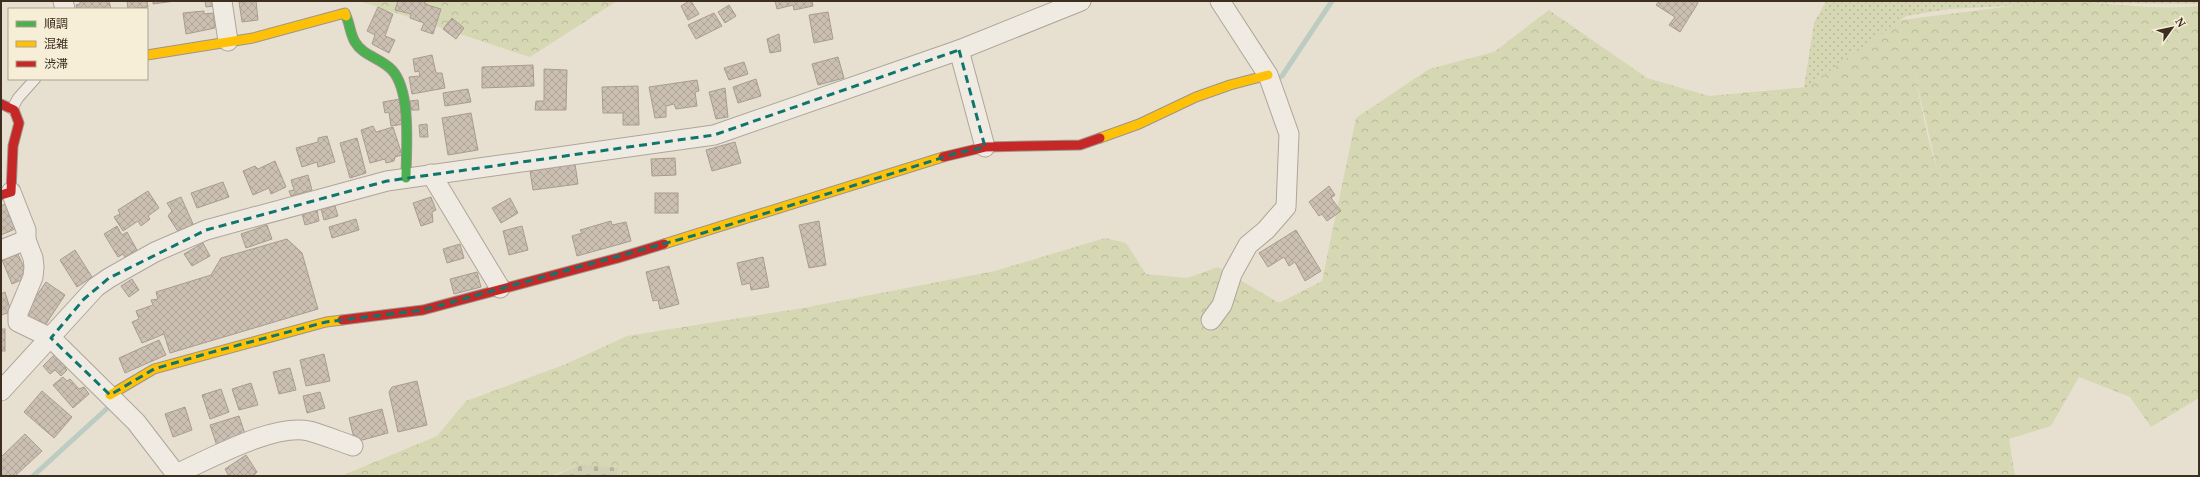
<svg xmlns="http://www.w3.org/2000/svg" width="2200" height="477" viewBox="0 0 2200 477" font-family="'Noto Serif','Noto Sans JP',serif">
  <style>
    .grass { fill: url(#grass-dots) }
    .forest { fill: url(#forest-crowns); fill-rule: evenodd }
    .cemetery { fill: url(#cemetery-stones) }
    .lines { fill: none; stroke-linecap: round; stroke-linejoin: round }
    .stream { stroke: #bcccc2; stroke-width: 5 }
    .building { fill: url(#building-cross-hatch); stroke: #a89c90 }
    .lane-casing { stroke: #ada599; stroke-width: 12 }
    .street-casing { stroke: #ada599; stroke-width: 21 }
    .fast-casing { stroke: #9c958a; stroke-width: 11 }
    .slow-casing { stroke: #9c958a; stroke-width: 11 }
    .jam-casing { stroke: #9c958a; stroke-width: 11 }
    .lane { stroke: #efebe3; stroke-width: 10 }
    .street { stroke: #efebe3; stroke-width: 19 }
    .fast { stroke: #4caf50; stroke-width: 9 }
    .slow { stroke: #ffc107; stroke-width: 9 }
    .jam { stroke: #c62828; stroke-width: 9 }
    .marked { fill: none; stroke: #0f766e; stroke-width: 3; stroke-dasharray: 8 5; stroke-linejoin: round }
  </style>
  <defs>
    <pattern id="grass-dots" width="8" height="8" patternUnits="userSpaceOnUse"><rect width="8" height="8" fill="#d6d7b3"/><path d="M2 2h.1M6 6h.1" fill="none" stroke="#b9b99a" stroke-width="1.8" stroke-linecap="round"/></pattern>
    <pattern id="forest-crowns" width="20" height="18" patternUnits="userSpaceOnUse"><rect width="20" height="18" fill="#d6d7b3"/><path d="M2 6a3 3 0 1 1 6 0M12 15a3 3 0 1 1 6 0" fill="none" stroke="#b9b99a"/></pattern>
    <pattern id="cemetery-stones" width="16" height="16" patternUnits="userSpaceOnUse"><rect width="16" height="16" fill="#d1d1b3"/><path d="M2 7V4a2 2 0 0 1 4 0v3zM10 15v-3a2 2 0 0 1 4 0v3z" fill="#b4b49a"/></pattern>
    <pattern id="building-cross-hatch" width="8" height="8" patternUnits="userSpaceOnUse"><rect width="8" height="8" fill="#cbbfb2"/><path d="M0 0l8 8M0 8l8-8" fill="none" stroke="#afa499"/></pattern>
  </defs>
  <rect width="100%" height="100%" fill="#e7e0d1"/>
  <path class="grass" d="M1826,1H2199V4L2062,3L1949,9L1906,16L1803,93L1814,23Z"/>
  <g class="forest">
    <path d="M360,1H617L530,57Z"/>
    <path d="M2051,1C2100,1 2150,11 2199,6V398L2151,427L2130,397L2079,377L2051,426L2009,439L2015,476H617L619,468L582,464L551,476H341L437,436L466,401L566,364L627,336L803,308L995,271L1105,238L1126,243L1146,274L1187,278L1218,267L1279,303L1322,281L1356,118L1429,69L1494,52L1549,10L1647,78L1709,96L1807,87L1901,20ZM1913,68L1938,172L1928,138Z"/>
  </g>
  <path class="cemetery" d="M582,464L619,468L617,476H555Z"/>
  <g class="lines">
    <g class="stream">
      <path d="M1274,80L1282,76L1332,1"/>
      <path d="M33,476L113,403"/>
    </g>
  </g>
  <g class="building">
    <path d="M80,1H109L111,9H77L76,5L80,4Z"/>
    <path d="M127,1H147L148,7L128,9Z"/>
    <path d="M153,1H175L153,4Z"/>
    <path d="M205,1H214L215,6L206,7Z"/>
    <path d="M256,1L258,20L242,22L239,2Z"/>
    <path d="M398,1H425L424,4L441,9L433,34L421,30L424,23L410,18L411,14L395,10Z"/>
    <path d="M689,1H691L699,14L688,20L681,6Z"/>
    <path d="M775,1H812L813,6L794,10L793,5L777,9Z"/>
    <path d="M1659,1H1695L1698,3L1680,32L1669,25L1675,17L1656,5Z"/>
    <path d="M729,5L736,16L725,23L718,12Z"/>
    <path d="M378,7L393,14L385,36L395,40L389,53L372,44L375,35L367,31Z"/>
    <path d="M204,11V14L213,13L215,28L186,34L183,13Z"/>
    <path d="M828,12L833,39L814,43L809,15Z"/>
    <path d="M714,13L722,26L696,39L688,25Z"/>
    <path d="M452,18L464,28L456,39L443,29Z"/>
    <path d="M779,34L781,51L770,53L767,39Z"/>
    <path d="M432,55L436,73H442L445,88L412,94L409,77L420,76L419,71L415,72L413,59Z"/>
    <path d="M838,57L844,78L818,85L812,64Z"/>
    <path d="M744,62L748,74L729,80L724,68Z"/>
    <path d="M533,65L534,86L482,88V67Z"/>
    <path d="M544,69L567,70L566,110H535L536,101H544Z"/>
    <path d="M756,79L761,96L738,103L733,87Z"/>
    <path d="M697,80L699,91L695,92L697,106L676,109L674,104L666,106V117L655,118L649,87Z"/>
    <path d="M638,86L639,125H623V113H603L602,87Z"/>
    <path d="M725,88L728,117L716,119L709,92Z"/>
    <path d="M468,89L471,102L445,106L443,93Z"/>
    <path d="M400,99L404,124L391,126L389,112L385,113L383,102Z"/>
    <path d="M418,100L419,110H411L410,101Z"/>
    <path d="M471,113L478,150L448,155L442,118Z"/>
    <path d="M427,124L428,137H420L419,125Z"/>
    <path d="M373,126L376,132L393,127L402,155L395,157L394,161L386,163L385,159L370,163L361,130Z"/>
    <path d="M327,136L335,162L318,167L317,162L302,167L296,148L318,142V138Z"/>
    <path d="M357,138L366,173L350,178L340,143Z"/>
    <path d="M735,142L741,163L712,171L706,150Z"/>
    <path d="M675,158L676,175L652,176L651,159Z"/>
    <path d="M275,161L286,187L271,194L269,188L253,195L243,171L255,166L258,169Z"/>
    <path d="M575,164L578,184L533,190L530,171Z"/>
    <path d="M308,175L312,190L291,196L289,191L294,190L291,180Z"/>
    <path d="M223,182L229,197L197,208L191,193Z"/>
    <path d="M1329,186L1335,195L1331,198L1341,211L1327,221L1322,214L1319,216L1309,202Z"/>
    <path d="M148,191L159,208L148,216L150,219L141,226L138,221L123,231L114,217L120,214L118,210Z"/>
    <rect x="655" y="193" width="23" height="20"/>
    <path d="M181,197L194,226L179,233L168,216L172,211L167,203Z"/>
    <path d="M431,197L436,210L432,212L433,222L421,226L413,203Z"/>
    <path d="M510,198L518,213L501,223L492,208Z"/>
    <path d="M5,204L15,229L1,235V206Z"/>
    <path d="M335,206L338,216L324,220L321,209Z"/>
    <path d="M317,210L319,221L305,225L302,214Z"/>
    <path d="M356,219L359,230L332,238L329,227Z"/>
    <path d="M611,221L612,225L626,222L631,241L577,256L572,236L582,233L580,230Z"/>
    <path d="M819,221L826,265L809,268L799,225Z"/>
    <path d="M267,225L272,239L246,248L241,234Z"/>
    <path d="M117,226L122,235L127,232L137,250L125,257L123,254L118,257L104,234Z"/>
    <path d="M522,226L528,250L509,255L503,231Z"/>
    <path d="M1296,230L1321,271L1305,281L1295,262L1289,266L1284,257L1268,267L1259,253Z"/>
    <path d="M287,239L302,253L318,309L170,353L164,334L142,343L132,322L139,319L136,311L153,305L151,300L158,299L156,292L211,275L221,258Z"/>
    <path d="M203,243L210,256L192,266L184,254Z"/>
    <path d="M460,244L464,258L447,263L443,249Z"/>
    <path d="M75,250L92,277L77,287L60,260Z"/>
    <path d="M18,254L28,277L12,284L2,260Z"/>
    <path d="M763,257L769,287L751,290L750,283L742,285L737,263Z"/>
    <path d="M669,266L679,304L660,309L658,300L653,301L646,272Z"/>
    <path d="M477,272L481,287L454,294L450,279Z"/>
    <path d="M132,279L139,290L129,297L121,286Z"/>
    <path d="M46,282L65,295L44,327L24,314Z"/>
    <path d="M5,292L11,312L1,315V294Z"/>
    <rect x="1" y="329" width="4" height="22"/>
    <path d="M159,340L166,355L125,373L119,358Z"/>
    <path d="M57,352L69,364L65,368L67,370L61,376L55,370L50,374L43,366Z"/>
    <path d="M324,354L330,381L306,386L300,360Z"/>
    <path d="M290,368L296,390L279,394L273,372Z"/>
    <path d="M63,377L67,381L70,379L79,389L84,387L89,394L73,408L53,385Z"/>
    <path d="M417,381L427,425L398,432L389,392L392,387Z"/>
    <path d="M251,383L258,405L239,410L232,389Z"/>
    <path d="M221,389L229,412L210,419L202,395Z"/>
    <path d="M42,391L72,417L54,438L24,412Z"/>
    <path d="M320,392L325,408L307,413L303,396Z"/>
    <path d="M185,407L192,430L173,437L165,414Z"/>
    <path d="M382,409L388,433L355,442L349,418Z"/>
    <path d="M239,416L246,437L217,446L210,425Z"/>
    <path d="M25,434L42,451L15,476H1V457Z"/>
    <path d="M246,455L257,472L253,476H229L225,469Z"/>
  </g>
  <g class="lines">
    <defs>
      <path id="lane" d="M12,109L18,98L35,79"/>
      <g id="street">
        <path d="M63,1L65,9"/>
        <path d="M222,1L228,41"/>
        <path d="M959,50L985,147"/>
        <path d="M431,174L500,288"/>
        <path d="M11,192L26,230V240L33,258L34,267L33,277L18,313V322L51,338L136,422L176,474C210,459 274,423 309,431C324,435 338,441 353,446"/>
        <path d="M1,250L26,240"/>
        <path d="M1211,320L1222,305L1232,274L1248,245L1266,230L1286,207L1289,134L1268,75L1220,1"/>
        <path d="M1,391L96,287L109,278L155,252L206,230L387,181L714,135L959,50L1081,1"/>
      </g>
      <path id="fast" d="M346,16C350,24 350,34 355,42C363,56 381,58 392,70C412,92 406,150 406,178"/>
      <g id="slow">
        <path d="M147,55L253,38L345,13L346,16"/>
        <path d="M1100,138L1139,124L1196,97L1230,85L1268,75"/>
        <path d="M664,244L943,157"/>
        <path d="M110,395L154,369L326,322L342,320"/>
      </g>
      <g id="jam">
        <path d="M1,104L14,110L19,123L13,146L11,192L1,195"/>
        <path d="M943,157L985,147L1080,145L1100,138"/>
        <path d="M342,320L423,310L618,258L664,244"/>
      </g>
    </defs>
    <use href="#lane" class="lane-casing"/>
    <use href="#street" class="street-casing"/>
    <use href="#fast" class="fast-casing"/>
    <use href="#slow" class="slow-casing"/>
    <use href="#jam" class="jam-casing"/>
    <use href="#lane" class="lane"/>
    <use href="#street" class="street"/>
    <use href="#fast" class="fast"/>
    <use href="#slow" class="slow"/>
    <use href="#jam" class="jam"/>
  </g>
  <path class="marked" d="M959,50L985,147L957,153L703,233L423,310L326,322L216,351L154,369L110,395L51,338L84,299L109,278L206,230L387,181L714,135Z"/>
  <rect width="2200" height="477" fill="none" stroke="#3d2e20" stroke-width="4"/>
  <rect x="8" y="8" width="140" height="72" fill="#f7eed8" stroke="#ada18e"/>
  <rect x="16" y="21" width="20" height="6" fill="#4caf50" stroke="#ada18e"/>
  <text x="44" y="28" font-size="12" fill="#3d2e20">順調</text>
  <rect x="16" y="41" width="20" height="6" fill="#ffc107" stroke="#ada18e"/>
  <text x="44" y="48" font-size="12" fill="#3d2e20">混雑</text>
  <rect x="16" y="61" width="20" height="6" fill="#c62828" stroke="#ada18e"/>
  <text x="44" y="68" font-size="12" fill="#3d2e20">渋滞</text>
  <g transform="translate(2172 28) rotate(57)" stroke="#f7eed8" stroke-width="3" paint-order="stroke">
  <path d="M0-3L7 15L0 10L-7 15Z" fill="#3d2e20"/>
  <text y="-6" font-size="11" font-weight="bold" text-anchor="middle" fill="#3d2e20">N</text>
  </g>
</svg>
